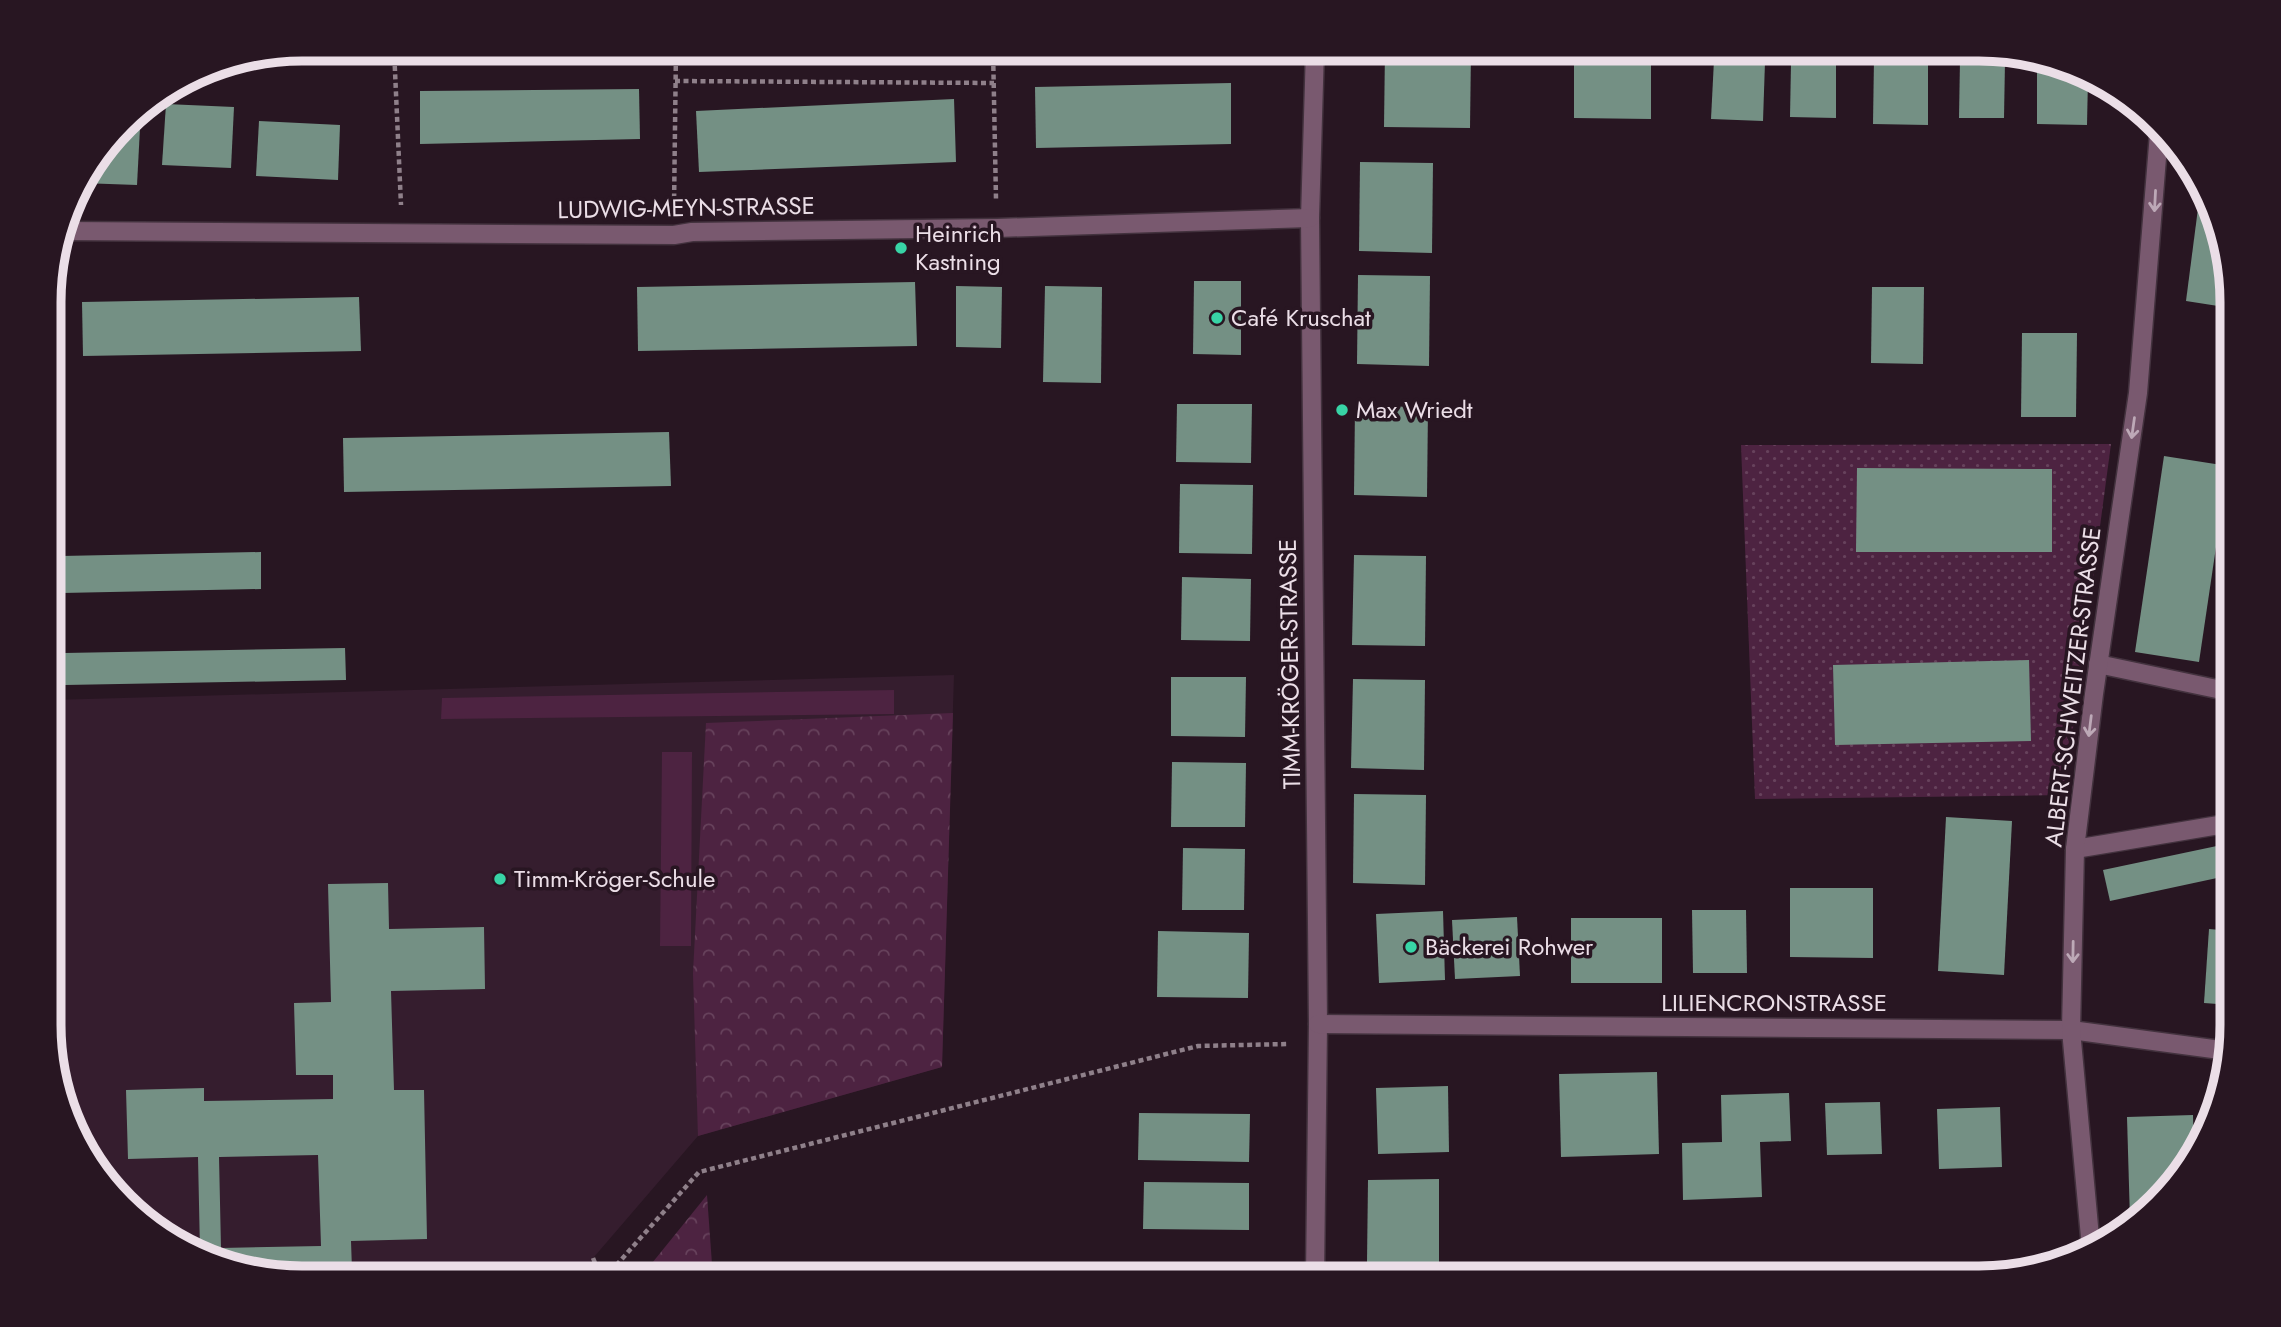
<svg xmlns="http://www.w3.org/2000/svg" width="2281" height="1327" viewBox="0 0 2281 1327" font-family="Jost,sans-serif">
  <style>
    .built { fill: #351d2e }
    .grass { fill: url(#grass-dots) }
    .park { fill: url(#park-crowns) }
    .pitch { fill: #4d2341 }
    .building { fill: #749084; fill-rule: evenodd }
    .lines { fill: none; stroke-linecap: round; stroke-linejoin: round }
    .service-casing { stroke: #43323e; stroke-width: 21 }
    .minor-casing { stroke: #43323e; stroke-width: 21 }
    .path { stroke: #8f808a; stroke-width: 4.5; stroke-dasharray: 5 3.5; stroke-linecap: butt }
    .service { stroke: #79596f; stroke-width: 18 }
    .minor { stroke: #79596f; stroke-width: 18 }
    .oneway { stroke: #bda9b7 }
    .poi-dot { fill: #38d4a6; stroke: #281622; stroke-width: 2.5 }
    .labels { text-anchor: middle; stroke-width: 7; stroke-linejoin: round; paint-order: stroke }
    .street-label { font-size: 24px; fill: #ebdee7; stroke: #281622 }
    .poi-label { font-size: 24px; fill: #ebdee7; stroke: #281622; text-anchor: start }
    .rim { fill: none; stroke: #ebdee7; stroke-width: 9 }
  </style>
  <defs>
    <pattern id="grass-dots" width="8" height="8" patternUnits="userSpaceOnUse" patternTransform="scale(1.75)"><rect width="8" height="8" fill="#4d2341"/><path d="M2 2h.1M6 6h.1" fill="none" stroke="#67425c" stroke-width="1.8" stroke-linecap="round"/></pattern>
    <pattern id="park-crowns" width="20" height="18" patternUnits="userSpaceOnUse" patternTransform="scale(1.75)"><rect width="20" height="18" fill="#4d2341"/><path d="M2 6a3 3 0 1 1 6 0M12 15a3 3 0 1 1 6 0" fill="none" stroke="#67425c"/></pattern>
  </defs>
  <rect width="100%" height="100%" fill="#281622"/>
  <path class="built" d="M954,675L942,1067L698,1136L576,1278H302L175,1244L91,1165L51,1058V700Z"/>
  <path class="grass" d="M2111,444L2064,795L1755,799L1741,445Z"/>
  <g class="park">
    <path d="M953,713L942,1067L698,1136L693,973L706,723Z"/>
    <path d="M707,1195L713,1278H640Z"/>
  </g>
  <g class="pitch">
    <path d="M894,690V714L441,719L442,698Z"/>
    <path d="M662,752H692L691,946H660Z"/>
  </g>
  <g class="building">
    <path d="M1385,49L1471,50L1470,128L1384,127Z"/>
    <path d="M1874,58L1928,59V125L1873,124Z"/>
    <path d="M1714,60L1765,62L1763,121L1711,119Z"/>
    <path d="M1960,60L2005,61L2004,118H1959Z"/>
    <path d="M1574,61L1651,62V119L1574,118Z"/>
    <path d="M1791,63H1836V118L1790,117Z"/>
    <path d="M2037,65L2088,78L2087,125L2037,124Z"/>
    <path d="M1231,83V144L1036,148L1035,87Z"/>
    <path d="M639,89L640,139L420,144V91Z"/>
    <path d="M954,99L956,162L699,172L696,111Z"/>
    <path d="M166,104L234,107L231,168L162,165Z"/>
    <path d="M141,109L137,185L81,183L135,112Z"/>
    <path d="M259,121L340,125L338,180L256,176Z"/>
    <path d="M1360,162L1433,163L1432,253L1359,251Z"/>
    <path d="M2200,193L2231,285V308L2186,301Z"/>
    <path d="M1358,275L1430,276L1429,366L1357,364Z"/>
    <path d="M1194,281H1241V355L1193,354Z"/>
    <path d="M915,282L917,346L638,351L637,287Z"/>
    <path d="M956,286L1002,287L1001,348L956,347Z"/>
    <path d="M1045,286L1102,287L1101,383L1043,382Z"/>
    <path d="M1872,287H1924L1923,364L1871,363Z"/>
    <path d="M359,297L361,351L83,356L82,302Z"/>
    <path d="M2022,333H2077L2076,417H2021Z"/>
    <path d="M1177,404H1252L1251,463L1176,462Z"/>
    <path d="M1355,406L1428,407L1427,497L1354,495Z"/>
    <path d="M669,432L671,486L344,492L343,438Z"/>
    <path d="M2164,456L2228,466L2199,662L2135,652Z"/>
    <path d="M1857,468L2052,469V552H1856Z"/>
    <path d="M1180,484L1253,485L1252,554L1179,553Z"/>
    <path d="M261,552V589L62,593L61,556Z"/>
    <path d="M1354,555L1426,556L1425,646L1352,645Z"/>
    <path d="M1182,577L1251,579L1250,641L1181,640Z"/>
    <path d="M345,648L346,680L65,685L64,653Z"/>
    <path d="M2029,660L2031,741L1835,745L1833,665Z"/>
    <path d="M1171,677H1246L1245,737L1171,736Z"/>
    <path d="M1353,679L1425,680L1424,770L1351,768Z"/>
    <path d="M1172,762L1246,763L1245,827H1171Z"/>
    <path d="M1354,794L1426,795L1425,885L1353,883Z"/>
    <path d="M1946,817L2012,821L2004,975L1938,971Z"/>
    <path d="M2231,843V875L2110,901L2103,870Z"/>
    <path d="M1183,848L1245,849L1244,910H1182Z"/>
    <path d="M388,883L389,929L484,927L485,989L391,991L394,1090H424L427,1239L351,1241L352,1270L497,1267L498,1278H302L200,1251L198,1157L128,1159L126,1090L204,1088V1101L333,1099V1075H296L294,1003L331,1002L328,884ZM318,1155L321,1246L221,1248L219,1157Z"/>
    <path d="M1790,888H1873V958L1790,957Z"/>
    <path d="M1692,910H1746L1747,973H1693Z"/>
    <path d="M1443,911L1445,980L1379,983L1376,914Z"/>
    <path d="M1517,917L1520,976L1455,979L1452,920Z"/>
    <rect x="1571" y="918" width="91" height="65"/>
    <path d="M2209,929L2231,931V1005L2204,1003Z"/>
    <path d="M1158,931L1249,933L1248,998L1157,997Z"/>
    <path d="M1657,1072L1659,1154L1561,1157L1559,1074Z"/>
    <path d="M1448,1086L1449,1152L1378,1154L1376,1088Z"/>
    <path d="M1789,1093L1791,1141L1760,1142L1762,1197L1683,1200L1682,1143L1722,1142L1721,1095Z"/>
    <path d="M1880,1102L1882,1154L1827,1155L1825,1103Z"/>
    <path d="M2000,1107L2002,1167L1939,1169L1937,1109Z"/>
    <path d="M1139,1113L1250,1114L1249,1162L1138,1160Z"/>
    <path d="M2193,1115L2194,1156L2130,1220L2127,1117Z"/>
    <path d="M1439,1179V1262H1367L1368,1180Z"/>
    <path d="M1144,1182L1249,1183V1230L1143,1229Z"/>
  </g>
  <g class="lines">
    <defs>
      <g id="service">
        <path d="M2098,664L2231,692"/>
        <path d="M2075,849L2231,823"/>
      </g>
      <g id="minor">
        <path d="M1315,49L1310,218L1318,1024L1315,1278"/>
        <path d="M63,231L674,235L692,232L997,228L1310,218"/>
        <path d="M1318,1024L2071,1030L2228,1051"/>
        <path d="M2091,1248L2071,1030L2075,849L2094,694L2138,393L2159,133"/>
      </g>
    </defs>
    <use href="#service" class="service-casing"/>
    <use href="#minor" class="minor-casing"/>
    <g class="path">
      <path d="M394,49L401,205"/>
      <path d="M993,49L996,199"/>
      <path d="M675,81L994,83"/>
      <path d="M674,207L676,49"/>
      <path d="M593,1258L601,1278"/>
      <path d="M605,1278L699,1172L1198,1046L1288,1044"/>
    </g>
    <use href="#service" class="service"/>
    <use href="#minor" class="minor"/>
  </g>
  <defs><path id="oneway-shaft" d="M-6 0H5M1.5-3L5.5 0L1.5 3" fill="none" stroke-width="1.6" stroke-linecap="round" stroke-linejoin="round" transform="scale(1.75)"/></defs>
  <g class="oneway">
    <use href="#oneway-shaft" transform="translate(2155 201) rotate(93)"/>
    <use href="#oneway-shaft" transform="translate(2133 428) rotate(98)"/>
    <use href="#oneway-shaft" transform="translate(2090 726) rotate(97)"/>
    <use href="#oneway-shaft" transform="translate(2073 952) rotate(91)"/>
  </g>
  <g class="poi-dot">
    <circle cx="901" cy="248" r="7"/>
    <circle cx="1217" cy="318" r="7"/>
    <circle cx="1342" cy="410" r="7"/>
    <circle cx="500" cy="879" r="7"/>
    <circle cx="1411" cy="947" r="7"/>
  </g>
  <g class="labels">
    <g class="street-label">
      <text transform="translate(686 208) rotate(-1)" y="8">LUDWIG-MEYN-STRASSE</text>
      <text transform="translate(1290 664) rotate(-91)" y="8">TIMM-KRÖGER-STRASSE</text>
      <text transform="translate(2073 687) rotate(-83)" y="8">ALBERT-SCHWEITZER-STRASSE</text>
      <text x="1774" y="1011">LILIENCRONSTRASSE</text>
    </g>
    <g class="poi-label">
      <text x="915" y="242">Heinrich<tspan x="915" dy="28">Kastning</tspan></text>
      <text x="1231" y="326">Café Kruschat</text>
      <text x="1356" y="418">Max Wriedt</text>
      <text x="514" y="887">Timm-Kröger-Schule</text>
      <text x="1425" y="955">Bäckerei Rohwer</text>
    </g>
  </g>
  <path d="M0 0H2281V1327H0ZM302 61H1979A241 241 0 0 1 2220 302V1025A241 241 0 0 1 1979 1266H302A241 241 0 0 1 61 1025V302A241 241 0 0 1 302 61Z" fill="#281622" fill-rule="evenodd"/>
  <path class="rim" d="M302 61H1979A241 241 0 0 1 2220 302V1025A241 241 0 0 1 1979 1266H302A241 241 0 0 1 61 1025V302A241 241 0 0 1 302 61Z"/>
</svg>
